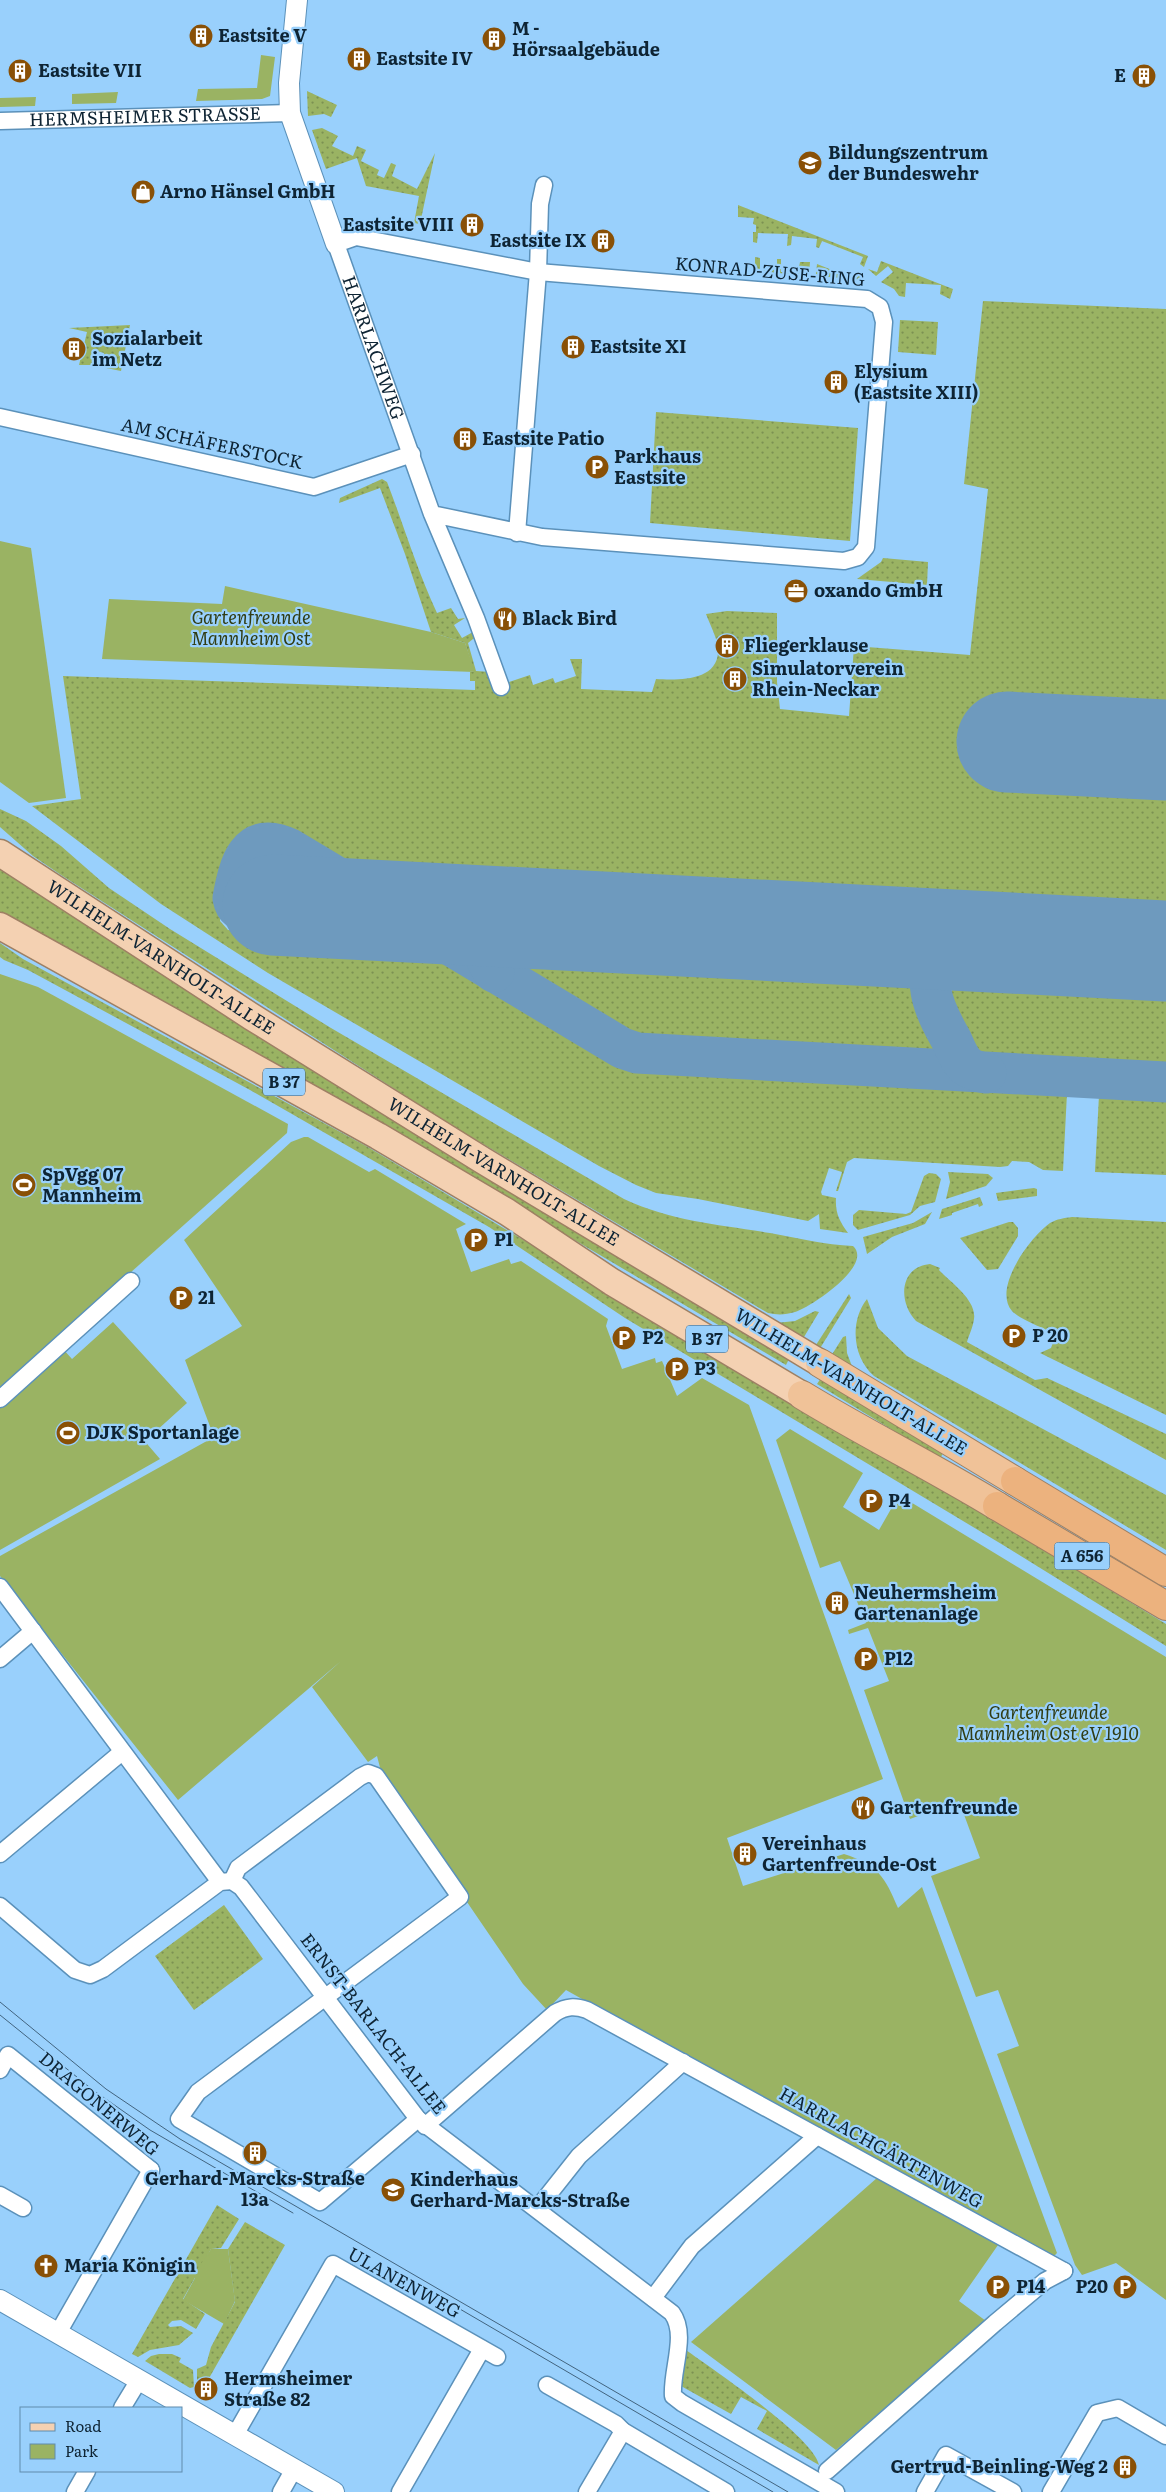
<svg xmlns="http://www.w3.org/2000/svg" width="1166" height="2492" viewBox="0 0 1166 2492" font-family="Literata,serif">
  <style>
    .grass { fill: url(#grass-dots) }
    .green { fill: #9ab363 }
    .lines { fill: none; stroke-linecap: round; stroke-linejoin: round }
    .taxiway { stroke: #6e9abe; stroke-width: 41 }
    .runway { stroke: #6e9abe; stroke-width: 101 }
    .minor-casing { stroke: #5b91ba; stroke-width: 19 }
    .tertiary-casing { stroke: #5b91ba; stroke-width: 22 }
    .primary-casing { stroke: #9e8064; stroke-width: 29 }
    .trunk-casing { stroke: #9e8064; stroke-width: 30 }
    .motorway-casing { stroke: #9e8064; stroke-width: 30 }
    .minor { stroke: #fff; stroke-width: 16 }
    .tertiary { stroke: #fff; stroke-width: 20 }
    .primary { stroke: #f4d1b2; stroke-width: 26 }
    .trunk { stroke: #f0c298; stroke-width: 28 }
    .motorway { stroke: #ecb27e; stroke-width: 28 }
    .tram { stroke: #42647f; stroke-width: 1 }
    .labels { text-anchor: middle; stroke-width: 4.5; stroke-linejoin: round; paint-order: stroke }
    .shield { fill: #99d0fc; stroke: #385870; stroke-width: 1 }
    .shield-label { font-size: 16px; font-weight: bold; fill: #0e2434 }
    .poi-label { font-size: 18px; font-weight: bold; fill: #0e2434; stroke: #99d0fc; text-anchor: start }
    .street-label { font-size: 18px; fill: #0e2434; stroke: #99d0fc }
    .park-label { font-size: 18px; font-style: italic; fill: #313d14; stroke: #99d0fc }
  </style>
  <defs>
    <pattern id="grass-dots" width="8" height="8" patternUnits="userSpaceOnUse" patternTransform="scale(1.25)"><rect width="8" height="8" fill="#9ab363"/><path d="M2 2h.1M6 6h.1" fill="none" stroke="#7c9152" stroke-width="1.8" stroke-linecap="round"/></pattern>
  </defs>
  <rect width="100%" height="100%" fill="#99d0fc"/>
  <g class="grass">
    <path d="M307,91L337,105L331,117L324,114L308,116Z"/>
    <path d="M322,128L338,136L332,146L353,156L357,146L366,150L361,161L379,170L377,175L384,178L391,163L396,165L392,176L417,189L435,153L420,224L414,223L419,196L366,186L357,158L326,169L312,130Z"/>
    <path d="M738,205L868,256L864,267L860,264L863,257L822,241L819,248L816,247L817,239L792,236L791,245L787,246L788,234L758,233L757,243L753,242V232H756V225L753,224L754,218L738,217Z"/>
    <path d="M755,257L760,258V269L777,270V259H781V272L798,273L800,262H810L809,274H816L817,264L852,278L853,276L857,278L859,275L866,280L807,275L808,267H801L800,275L755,271Z"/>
    <path d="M881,261L953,289L950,299L940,294L941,285L906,283L905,297L899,296L894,289L881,282L893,272L888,266L876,276L868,269L877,272Z"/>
    <path d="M983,301L1166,309V923L376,881L272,828L258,830L242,837L229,852L226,861L220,921L228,930L395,939L426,947L627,1064L634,1066L1062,1088L1067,1093L1063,1171L1043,1170L1029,1162L1012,1161L1008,1166L1000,1167L854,1158L847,1162L838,1191H836L842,1172L829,1168L821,1192L822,1195L836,1198C835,1213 840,1222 848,1233L820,1229L819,1214L808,1221L698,1199L656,1193L636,1185L599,1166L268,973L161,904L32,806L81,799L63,676L475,690V681H470V672H474L465,643L431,632L405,554L380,488L339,503L340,498L382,479L387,482C404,526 417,570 437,613L451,608L458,619L465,618L454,625L462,638L473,632L478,635L468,643L476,671L491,672L495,687L510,686L509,682L530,675L533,685L553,678L555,683L576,676L570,659H582L581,689L652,692L656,679C676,680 717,682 718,652C719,641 710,625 706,614L727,611L777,613V682L780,709L849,716L854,646L970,655L988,489L964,484Z"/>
    <path d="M900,320L938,322L936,355L898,352Z"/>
    <path d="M130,325L121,371L101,367L104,353L97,351L94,355L92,365H79L87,332L69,328Z"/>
    <path d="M656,412L858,428L850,541L650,523Z"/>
    <path d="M883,558L928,562L927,585L857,579L881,562Z"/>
    <path d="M0,809L26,821L61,846L109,888L170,929L331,1028L624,1199C674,1222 717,1224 770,1233C798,1238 825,1245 853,1246C874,1265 811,1307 795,1312C785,1315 777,1315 768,1313L446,1122L61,875L33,856L0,827Z"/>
    <path d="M0,869L270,1044L472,1170L790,1357L786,1365L544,1222L0,915Z"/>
    <path d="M0,943L23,959L366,1146L1102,1585L1166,1624V1646L1003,1545L625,1318L489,1227L250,1090L28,970L4,960L0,957Z"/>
    <path d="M535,948L899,966L939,1043V1051L934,1056L927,1057L639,1043L632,1041L519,972L516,961C520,951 525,949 535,948Z"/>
    <path d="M977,971L1166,980V1071L987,1061C964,1055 949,1019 948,997L960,977Z"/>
    <path d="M1107,1091L1166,1094V1175L1095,1172L1099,1095Z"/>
    <path d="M948,1172L988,1174L993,1178L986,1186L946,1199L950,1182Z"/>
    <path d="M929,1173L936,1174L941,1179L935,1202L920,1206L910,1215L858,1230L853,1225V1215L859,1210L906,1214L911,1212L924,1176Z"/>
    <path d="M1034,1188L1037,1189V1196L998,1201L996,1193Z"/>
    <path d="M980,1197L983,1205L979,1207L978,1204L952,1213V1215L939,1219L942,1209Z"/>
    <path d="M932,1212L925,1224L892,1237L867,1254L863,1237L913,1223Z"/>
    <path d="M1072,1217L1166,1222V1415L1040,1353L1051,1348L1056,1334C1046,1329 1019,1319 1012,1311C992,1288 1031,1236 1050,1223C1057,1219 1064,1218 1072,1217Z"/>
    <path d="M1009,1222H1013L1018,1228V1236L998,1269L987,1270L960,1238Z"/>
    <path d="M930,1264L940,1268L939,1270C950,1282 977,1300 974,1319C973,1327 969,1335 967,1342L1035,1380L1047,1378L1166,1434V1460L916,1321C898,1302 899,1267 930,1264Z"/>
    <path d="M849,1294L851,1298L819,1350L814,1348Z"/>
    <path d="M867,1299L878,1328L907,1356L1166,1495V1550L874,1376C853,1358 849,1322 867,1299Z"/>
    <path d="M815,1311L819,1312L801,1342L776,1323L795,1321Z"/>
    <path d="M846,1336L847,1353L853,1369L831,1356L843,1337Z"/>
    <path d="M821,1378L944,1451L940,1459L817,1384Z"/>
    <path d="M224,1905L263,1959L194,2010L155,1956Z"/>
    <path d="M217,2205L239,2219L221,2248L211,2249L183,2299L205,2314L196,2329L181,2320L172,2321L168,2325L170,2327L181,2326L193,2333L179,2345L150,2350L138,2357L132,2354Z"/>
    <path d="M245,2222L285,2245L200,2394L197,2392V2369L206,2365L211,2347L235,2302L228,2249Z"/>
    <path d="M686,2350C712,2369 814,2437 819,2465L757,2429L767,2411L741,2397L731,2414L681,2386Z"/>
    <path d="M159,2354H172L181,2358L179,2362L193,2370L194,2387L190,2388L145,2361L151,2356Z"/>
  </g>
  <g class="green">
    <path d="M261,55L275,57L270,96L262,99L196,101L198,89L257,88Z"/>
    <path d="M118,92L116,103L72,104V94Z"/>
    <path d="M36,97L35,106L0,107V98Z"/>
    <path d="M0,541L31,548L66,798L29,803L0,782Z"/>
    <path d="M225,586L431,632L465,643L475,672L102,659L109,599L222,604Z"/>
    <path d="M0,974L38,987L288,1124L287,1133L0,1389Z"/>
    <path d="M304,1137H308L369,1172L375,1169L466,1224L456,1229L471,1272L509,1259L511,1264L521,1261L608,1319L606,1326L622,1369L655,1358L656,1363L662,1361L677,1396L702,1378L749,1405L883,1779L727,1838L743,1886L844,1854C878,1865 885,1877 898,1908L922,1887L1057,2253L1051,2259L1005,2235L959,2301L986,2321L836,2450L691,2342L886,2170L566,1990L547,2010L523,1984L383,1779L377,1756L368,1762L312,1687L341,1661L178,1800L0,1576V1556L214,1437L185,1360L242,1326L184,1240L291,1142Z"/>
    <path d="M113,1322L187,1403L145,1441L130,1424L160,1459L0,1550V1406L63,1349L72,1359Z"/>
    <path d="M790,1429L863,1473L843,1507L879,1530L899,1495L1166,1657V2300L1116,2263L1082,2275L1075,2265L997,2054L1019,2046L998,1990L976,1997L931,1876L980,1858L959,1801L910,1819L864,1690L889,1681L868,1628L849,1634L848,1630L866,1623L840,1561L820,1568L776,1440Z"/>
    <path d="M211,2249H228L235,2301L224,2324L183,2300L195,2278L194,2274Z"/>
  </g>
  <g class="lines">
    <g class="taxiway">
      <path d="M273,905C260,911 237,920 233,898C239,866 247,828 290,849L622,1048L637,1053L1166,1082"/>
      <path d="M494,972C468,937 493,920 527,917"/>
      <path d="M986,1073C980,1072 973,1070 968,1067C960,1061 956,1050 952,1041C936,1013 912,969 953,948C966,941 986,943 1002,943"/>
    </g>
    <g class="runway">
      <path d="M1007,742L1166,750"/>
      <path d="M273,905L1166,951"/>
    </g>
    <defs>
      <g id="minor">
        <path id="s1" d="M0,121L290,113"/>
        <path d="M0,417L314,487L412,454"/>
        <path id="s2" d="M432,514L542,537L844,561L858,557L866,547L884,322L880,307L867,299L538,272L356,237L336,244L432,514L476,618L501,687"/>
        <path d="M517,533L538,272L540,204L544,185"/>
        <path d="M0,1399L131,1281"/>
        <path d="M0,1587L220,1882"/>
        <path d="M0,1659L33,1631"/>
        <path d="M0,1854L122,1752"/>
        <path d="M232,1881L238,1868L360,1777L368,1773L376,1776L460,1897L198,2092L179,2119L320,2202L418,2119"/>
        <path d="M0,1906L75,1970L90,1975L103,1969L220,1882L232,1881L241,1887L418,2119L672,2313C688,2335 671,2370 673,2396L682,2403L836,2492"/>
        <path d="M0,2070L8,2055L151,2170"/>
        <path d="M425,2126L555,2013C567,2006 575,2006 587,2010L1064,2271"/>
        <path d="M0,2195L23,2208"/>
        <path d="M537,2209L579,2156L683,2062"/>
        <path d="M653,2298L692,2246L817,2136"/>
        <path d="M58,2333L151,2170"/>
        <path d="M547,2385L616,2424L623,2431L726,2492"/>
        <path d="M122,2408L139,2380"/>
        <path d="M235,2435L333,2264L497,2357"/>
        <path d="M827,2471L995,2323L1045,2281L1064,2271"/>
        <path d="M75,2492L87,2471"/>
        <path d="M281,2492L294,2469"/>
        <path d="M400,2492L482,2349"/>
        <path d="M587,2492L623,2431"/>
        <path d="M925,2492L946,2455L1013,2492"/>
        <path d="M1051,2492L1097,2413L1118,2408L1166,2436"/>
      </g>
      <g id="tertiary">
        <path d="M297,0L289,83L290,113L336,244"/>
        <path d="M0,2300L334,2492"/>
      </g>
      <g id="primary">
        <path id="s3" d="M0,853L252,1017L482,1160L820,1363"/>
        <path d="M0,926L378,1136L507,1212L612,1282L802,1395"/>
      </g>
      <g id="trunk">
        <path d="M820,1363L1015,1481"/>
        <path d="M802,1395C866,1434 933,1467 997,1506"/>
      </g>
      <g id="motorway">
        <path d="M1015,1481L1166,1572"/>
        <path d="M997,1506L1166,1606"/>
      </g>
    </defs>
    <use href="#minor" class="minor-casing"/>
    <use href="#tertiary" class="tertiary-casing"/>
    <use href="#primary" class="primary-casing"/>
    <use href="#trunk" class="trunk-casing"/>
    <use href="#motorway" class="motorway-casing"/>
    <use href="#minor" class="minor"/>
    <use href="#tertiary" class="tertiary"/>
    <use href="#primary" class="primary"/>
    <use href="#trunk" class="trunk"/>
    <use href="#motorway" class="motorway"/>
    <g class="tram">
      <path d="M0,2002L106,2089L180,2139L788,2492"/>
      <path d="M0,2015L93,2090L150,2130L293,2213"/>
      <path d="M400,2274L773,2492"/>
    </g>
  </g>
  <defs>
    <symbol id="building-disc" viewBox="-11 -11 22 22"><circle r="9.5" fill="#895006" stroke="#99d0fc"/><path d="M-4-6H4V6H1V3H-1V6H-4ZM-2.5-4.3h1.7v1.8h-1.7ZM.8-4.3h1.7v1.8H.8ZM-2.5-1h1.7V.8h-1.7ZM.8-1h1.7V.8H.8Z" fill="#fff"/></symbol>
    <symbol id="university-disc" viewBox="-11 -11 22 22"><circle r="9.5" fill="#895006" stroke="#99d0fc"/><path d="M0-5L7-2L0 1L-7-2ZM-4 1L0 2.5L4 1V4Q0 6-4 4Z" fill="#fff"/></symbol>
    <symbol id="shop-disc" viewBox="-11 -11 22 22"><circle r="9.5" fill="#895006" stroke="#99d0fc"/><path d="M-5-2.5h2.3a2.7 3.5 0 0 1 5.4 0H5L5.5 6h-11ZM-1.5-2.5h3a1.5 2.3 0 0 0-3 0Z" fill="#fff"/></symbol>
    <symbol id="parking-disc" viewBox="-11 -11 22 22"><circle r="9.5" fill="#895006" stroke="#99d0fc"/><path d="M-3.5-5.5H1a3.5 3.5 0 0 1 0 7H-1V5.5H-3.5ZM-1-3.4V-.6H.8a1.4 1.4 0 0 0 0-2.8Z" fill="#fff"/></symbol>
    <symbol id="office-disc" viewBox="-11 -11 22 22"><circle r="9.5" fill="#895006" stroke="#99d0fc"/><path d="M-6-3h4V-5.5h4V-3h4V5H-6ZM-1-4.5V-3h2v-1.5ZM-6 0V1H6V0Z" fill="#fff"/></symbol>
    <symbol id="restaurant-disc" viewBox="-11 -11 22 22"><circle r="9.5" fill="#895006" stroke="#99d0fc"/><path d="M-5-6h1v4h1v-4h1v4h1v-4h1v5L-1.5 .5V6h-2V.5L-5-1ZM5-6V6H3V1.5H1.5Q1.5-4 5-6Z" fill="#fff"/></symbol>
    <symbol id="stadium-disc" viewBox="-11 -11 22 22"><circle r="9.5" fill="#895006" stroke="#99d0fc"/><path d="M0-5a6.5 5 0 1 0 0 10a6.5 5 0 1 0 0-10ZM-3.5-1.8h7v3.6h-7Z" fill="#fff"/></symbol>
    <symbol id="school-disc" viewBox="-11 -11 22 22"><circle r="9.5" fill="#895006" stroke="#99d0fc"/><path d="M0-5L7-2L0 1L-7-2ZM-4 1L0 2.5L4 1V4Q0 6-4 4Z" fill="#fff"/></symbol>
    <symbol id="church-disc" viewBox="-11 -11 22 22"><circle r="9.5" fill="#895006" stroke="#99d0fc"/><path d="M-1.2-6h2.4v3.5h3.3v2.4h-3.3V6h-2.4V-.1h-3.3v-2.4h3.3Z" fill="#fff"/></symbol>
  </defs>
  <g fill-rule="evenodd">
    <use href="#building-disc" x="187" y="22" width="28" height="28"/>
    <use href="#building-disc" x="480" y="25" width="28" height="28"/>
    <use href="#building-disc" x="345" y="45" width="28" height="28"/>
    <use href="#building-disc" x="6" y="57" width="28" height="28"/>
    <use href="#building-disc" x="1130" y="62" width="28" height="28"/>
    <use href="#university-disc" x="796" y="149" width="28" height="28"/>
    <use href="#shop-disc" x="129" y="178" width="28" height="28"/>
    <use href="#building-disc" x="458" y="211" width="28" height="28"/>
    <use href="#building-disc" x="589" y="227" width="28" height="28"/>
    <use href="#building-disc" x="559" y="333" width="28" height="28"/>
    <use href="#building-disc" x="60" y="335" width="28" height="28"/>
    <use href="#building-disc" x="822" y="368" width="28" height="28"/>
    <use href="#building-disc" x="451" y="425" width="28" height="28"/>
    <use href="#parking-disc" x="583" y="453" width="28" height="28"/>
    <use href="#office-disc" x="782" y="577" width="28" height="28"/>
    <use href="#restaurant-disc" x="491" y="605" width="28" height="28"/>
    <use href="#building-disc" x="713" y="632" width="28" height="28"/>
    <use href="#building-disc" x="721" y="665" width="28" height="28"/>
    <use href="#stadium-disc" x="10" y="1171" width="28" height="28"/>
    <use href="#parking-disc" x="462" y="1226" width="28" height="28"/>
    <use href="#parking-disc" x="167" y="1284" width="28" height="28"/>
    <use href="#parking-disc" x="1000" y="1322" width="28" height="28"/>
    <use href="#parking-disc" x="610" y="1324" width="28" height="28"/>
    <use href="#parking-disc" x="663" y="1355" width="28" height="28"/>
    <use href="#stadium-disc" x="54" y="1419" width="28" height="28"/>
    <use href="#parking-disc" x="857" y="1487" width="28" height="28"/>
    <use href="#building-disc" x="823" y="1589" width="28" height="28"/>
    <use href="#parking-disc" x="852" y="1645" width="28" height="28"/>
    <use href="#restaurant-disc" x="849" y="1794" width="28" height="28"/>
    <use href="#building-disc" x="731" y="1840" width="28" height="28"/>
    <use href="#building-disc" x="241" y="2139" width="28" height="28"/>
    <use href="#school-disc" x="379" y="2176" width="28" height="28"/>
    <use href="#church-disc" x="32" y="2252" width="28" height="28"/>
    <use href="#parking-disc" x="984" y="2273" width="28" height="28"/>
    <use href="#parking-disc" x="1111" y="2273" width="28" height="28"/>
    <use href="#building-disc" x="192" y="2375" width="28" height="28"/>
    <use href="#building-disc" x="1111" y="2453" width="28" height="28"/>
  </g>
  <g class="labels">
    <g class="shield">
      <rect x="263" y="1068.5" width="42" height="27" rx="4"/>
      <rect x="686" y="1325.5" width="42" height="27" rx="4"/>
      <rect x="1054.5" y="1542.5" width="55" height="27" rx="4"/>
    </g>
    <g class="shield-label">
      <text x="284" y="1088">B 37</text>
      <text x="707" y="1345">B 37</text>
      <text x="1082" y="1562">A 656</text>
    </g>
    <g class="poi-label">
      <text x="512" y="35">M -<tspan x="512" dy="21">Hörsaalgebäude</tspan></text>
      <text x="218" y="42">Eastsite V</text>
      <text x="376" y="65">Eastsite IV</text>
      <text x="38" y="77">Eastsite VII</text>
      <text x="1126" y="82" text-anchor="end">E</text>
      <text x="828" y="159">Bildungszentrum<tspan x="828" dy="21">der Bundeswehr</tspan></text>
      <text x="160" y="198">Arno Hänsel GmbH</text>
      <text x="454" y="231" text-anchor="end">Eastsite VIII</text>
      <text x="586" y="247" text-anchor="end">Eastsite IX</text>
      <text x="92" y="345">Sozialarbeit<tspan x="92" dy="21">im Netz</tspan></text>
      <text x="590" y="353">Eastsite XI</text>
      <text x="854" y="378">Elysium<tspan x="854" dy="21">(Eastsite XIII)</tspan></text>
      <text x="482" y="445">Eastsite Patio</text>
      <text x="614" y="463">Parkhaus<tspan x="614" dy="21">Eastsite</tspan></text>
      <text x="814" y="597">oxando GmbH</text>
      <text x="522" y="625">Black Bird</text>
      <text x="744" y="652">Fliegerklause</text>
      <text x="752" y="675">Simulatorverein<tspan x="752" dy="21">Rhein-Neckar</tspan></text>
      <text x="42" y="1181">SpVgg 07<tspan x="42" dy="21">Mannheim</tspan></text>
      <text x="494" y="1246">P1</text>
      <text x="198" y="1304">21</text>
      <text x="1032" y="1342">P 20</text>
      <text x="642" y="1344">P2</text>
      <text x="694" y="1375">P3</text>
      <text x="86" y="1439">DJK Sportanlage</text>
      <text x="888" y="1507">P4</text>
      <text x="854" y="1599">Neuhermsheim<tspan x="854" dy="21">Gartenanlage</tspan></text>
      <text x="884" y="1665">P12</text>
      <text x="880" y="1814">Gartenfreunde</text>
      <text x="762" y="1850">Vereinhaus<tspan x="762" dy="21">Gartenfreunde-Ost</tspan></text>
      <text x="255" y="2185" text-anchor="middle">Gerhard-Marcks-Straße<tspan x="255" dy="21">13a</tspan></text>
      <text x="410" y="2186">Kinderhaus<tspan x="410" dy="21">Gerhard-Marcks-Straße</tspan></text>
      <text x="64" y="2272">Maria Königin</text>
      <text x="1016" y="2293">P14</text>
      <text x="1108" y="2293" text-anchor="end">P20</text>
      <text x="224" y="2385">Hermsheimer<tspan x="224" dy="21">Straße 82</tspan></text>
      <text x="1108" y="2473" text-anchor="end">Gertrud-Beinling-Weg 2</text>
    </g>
    <g class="street-label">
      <text dy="6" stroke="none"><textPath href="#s1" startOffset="145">HERMSHEIMER STRASSE</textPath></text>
      <text transform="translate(770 272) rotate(5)" y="6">KONRAD-ZUSE-RING</text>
      <text dy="6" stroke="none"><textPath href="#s2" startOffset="1346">HARRLACHWEG</textPath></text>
      <text transform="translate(212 444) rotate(12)" y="6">AM SCHÄFERSTOCK</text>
      <text dy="6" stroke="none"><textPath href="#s3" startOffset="192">WILHELM-VARNHOLT-ALLEE</textPath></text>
      <text dy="6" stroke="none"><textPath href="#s3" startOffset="596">WILHELM-VARNHOLT-ALLEE</textPath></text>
      <text transform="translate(851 1382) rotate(31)" y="6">WILHELM-VARNHOLT-ALLEE</text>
      <text transform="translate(373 2024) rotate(52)" y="6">ERNST-BARLACH-ALLEE</text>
      <text transform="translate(99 2104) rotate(40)" y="6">DRAGONERWEG</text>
      <text transform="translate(881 2148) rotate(29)" y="6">HARRLACHGÄRTENWEG</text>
      <text transform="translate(404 2283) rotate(29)" y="6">ULANENWEG</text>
    </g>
    <g class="park-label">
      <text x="251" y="624">Gartenfreunde<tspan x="251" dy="21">Mannheim Ost</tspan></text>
      <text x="1048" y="1719">Gartenfreunde<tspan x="1048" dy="21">Mannheim Ost eV 1910</tspan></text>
    </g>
  </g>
  <rect x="20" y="2407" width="162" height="65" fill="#99d0fc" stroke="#618bac"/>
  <rect x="30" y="2423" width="25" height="8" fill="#f4d1b2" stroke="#618bac"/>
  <text x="65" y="2432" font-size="15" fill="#0e2434">Road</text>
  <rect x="30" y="2444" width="25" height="15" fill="#9ab363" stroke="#618bac"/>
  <text x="65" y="2457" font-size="15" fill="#0e2434">Park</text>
</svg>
